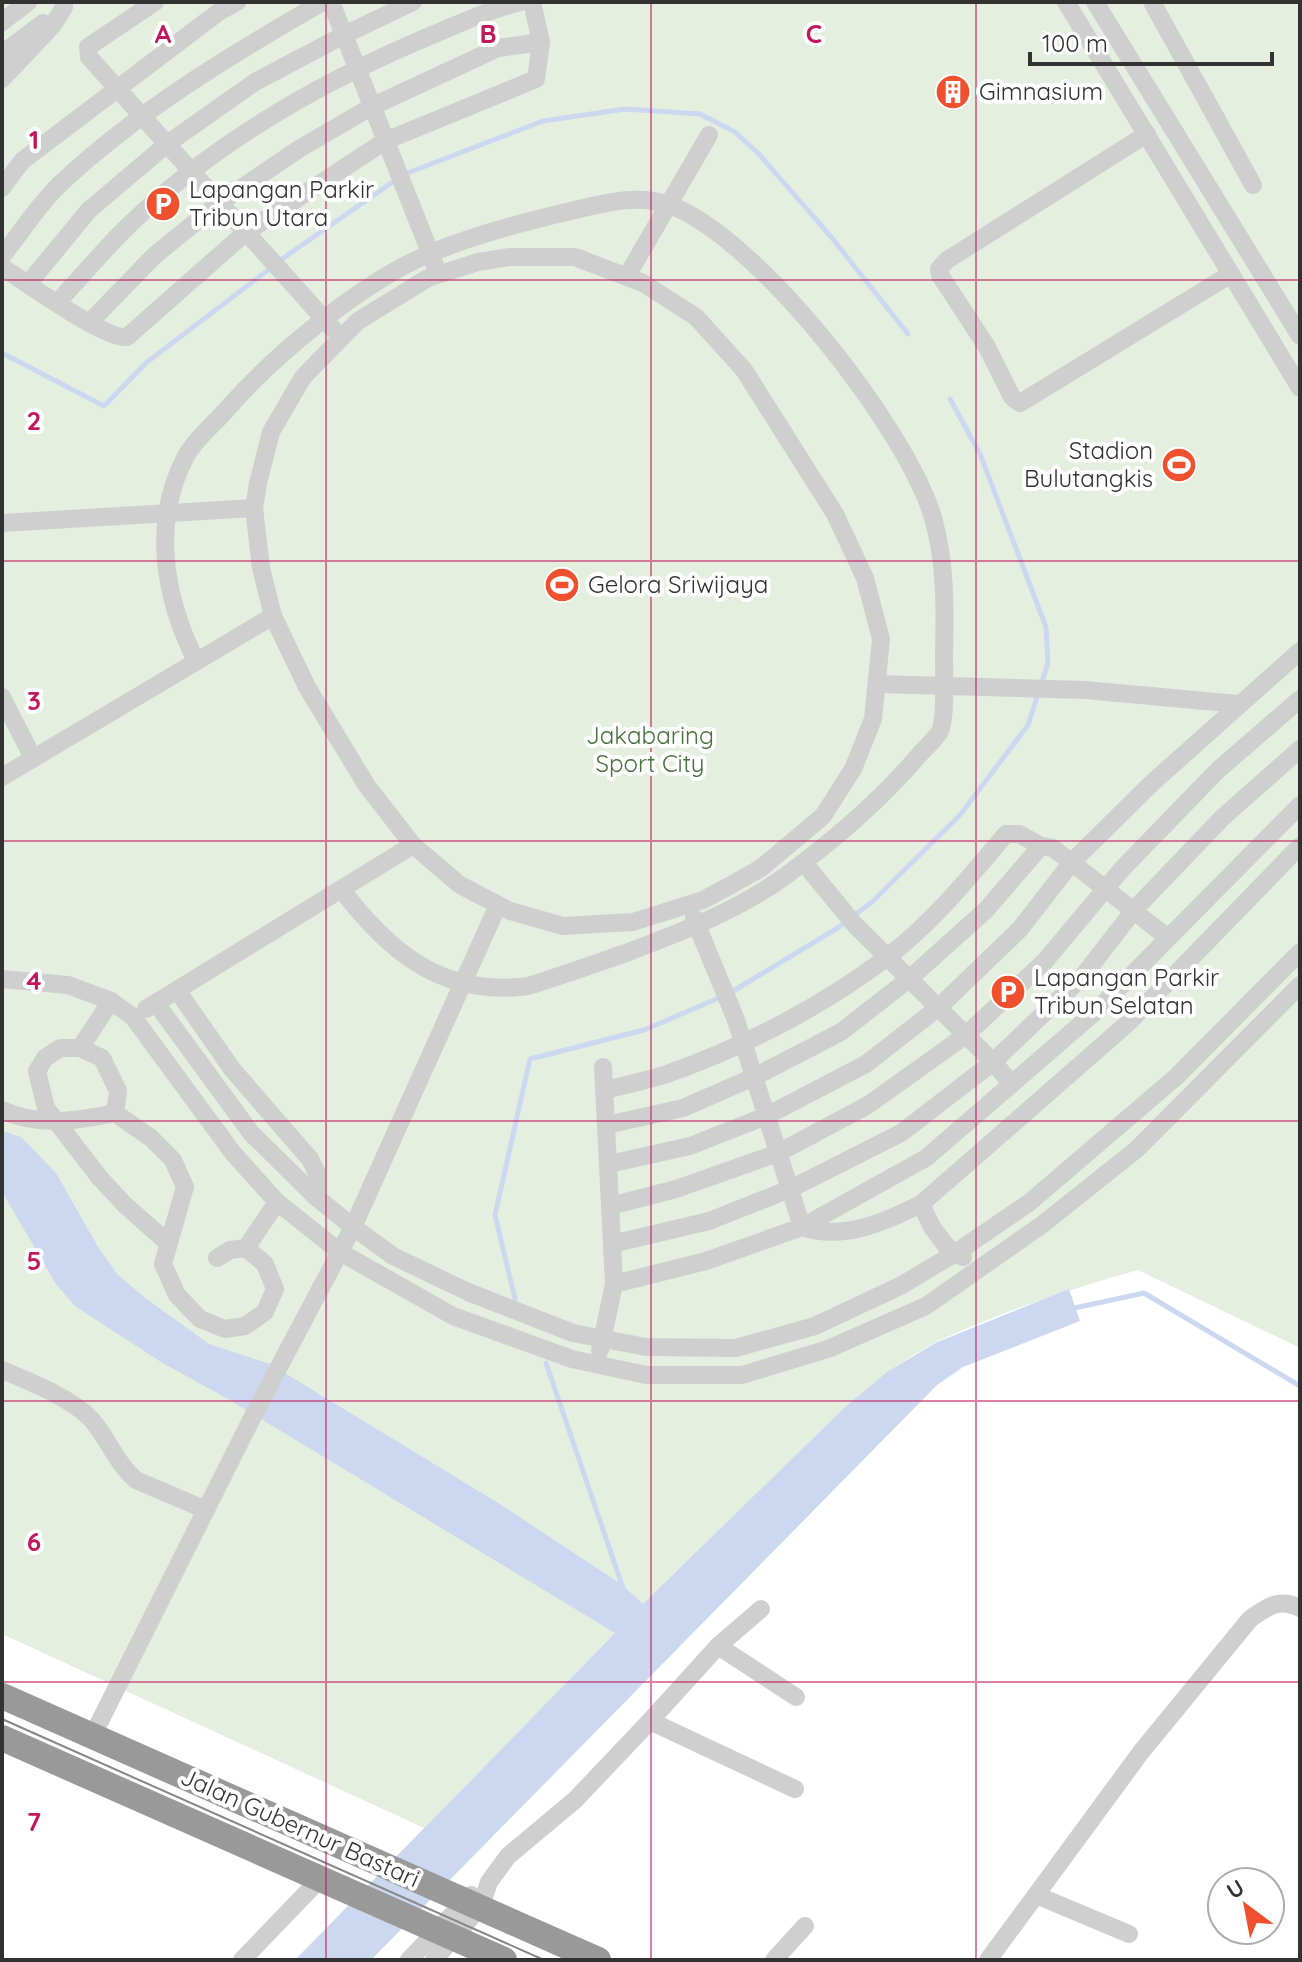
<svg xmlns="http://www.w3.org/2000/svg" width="1302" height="1962" viewBox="0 0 1302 1962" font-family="Quicksand,sans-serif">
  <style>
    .green { fill: #e4efe0 }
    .water { fill: #ccd8ef }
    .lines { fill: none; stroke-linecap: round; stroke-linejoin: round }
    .stream { stroke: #ccd8ef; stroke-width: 5 }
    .minor { stroke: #cfcfcf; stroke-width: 18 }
    .highway { stroke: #999; stroke-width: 26 }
    .tram { stroke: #878787; stroke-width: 2 }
    .grid { fill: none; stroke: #c2185b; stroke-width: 2; stroke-opacity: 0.55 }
    .labels { text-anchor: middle; stroke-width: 8; stroke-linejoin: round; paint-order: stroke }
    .poi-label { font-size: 24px; fill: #323232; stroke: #fff; text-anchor: start }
    .park-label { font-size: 24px; fill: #47713c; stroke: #fff }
    .street-label { font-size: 24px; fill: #323232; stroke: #fff }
    .grid-label { font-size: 26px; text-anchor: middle; font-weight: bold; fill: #c2185b; stroke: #fff; stroke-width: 8; stroke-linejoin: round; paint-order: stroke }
  </style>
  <rect width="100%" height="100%" fill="#fff"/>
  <path class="green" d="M2,2H1300V1348L1138,1270C1070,1289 1000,1312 936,1342C903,1359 874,1382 846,1406L615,1633L424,1828L2,1634Z"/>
  <path class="water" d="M2,1131L21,1137L56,1173L98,1247L118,1275L144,1297L209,1344L270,1364L503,1506L621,1584L643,1604L846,1406L887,1372L935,1343L1069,1289L1080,1321L963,1367L937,1385L371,1960H295L615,1633L228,1399L161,1362L75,1306L56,1284L2,1192Z"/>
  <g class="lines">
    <g class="stream">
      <path d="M405,174L543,121L625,109L700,114L735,132L759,154L832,238L908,334"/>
      <path d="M2,353L104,406L146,363L289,254L397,179"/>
      <path d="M950,399L980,454L1046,627L1048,663L1041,685"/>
      <path d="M730,993L836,929L872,902L960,815L1028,725L1038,694"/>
      <path d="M515,1299L495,1215L530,1059L644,1030L721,997"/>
      <path d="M1070,1309L1144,1293L1300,1386"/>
      <path d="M546,1363L623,1588"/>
    </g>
    <g class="minor">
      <path d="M155,2L88,47L89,57L333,329"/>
      <path d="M331,2L435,265"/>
      <path d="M1066,2L1300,388"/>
      <path d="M1095,2L1300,336"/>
      <path d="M1152,2L1253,185"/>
      <path d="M2,22L28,2"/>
      <path d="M2,54L43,23"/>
      <path d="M2,79L53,25L64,7"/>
      <path d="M1147,134L947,260L939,269L940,275L987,347L1012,397L1020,403L1030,397L1231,274"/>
      <path d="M2,188L22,161L220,11L237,2"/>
      <path d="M2,256C21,233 38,205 60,184C138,111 230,55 323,2"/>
      <path d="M510,257H575L643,283L696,317L744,370L835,514L865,578L881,639L873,719L853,769L823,816L761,868L731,885L703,900L633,922L563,926L510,911L460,885L413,845L367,786L307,687L273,616L261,568L254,508L258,483L271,432L303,377L358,321L428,278L478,262Z"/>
      <path d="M2,267C24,281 105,340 127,337L245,233L385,141L536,79L541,42L532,2"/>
      <path d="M627,276L709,135"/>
      <path d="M28,284L89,210L167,144L255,82L344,35L413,2"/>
      <path d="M58,302C78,280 98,257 119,235C203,150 309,88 418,41C452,27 485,11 520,2"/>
      <path d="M89,323L154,256L219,203L299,149L371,107L498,48L541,42"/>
      <path d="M2,523L254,508"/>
      <path d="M196,661C164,597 151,522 186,456C195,439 215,423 228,408C276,353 364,281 431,253C477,234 527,221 575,210C606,203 637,194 669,205C756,235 908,430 933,518C946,563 945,610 944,656C944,672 946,718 940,731C936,739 925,748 919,755C880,801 833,841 784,877C738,910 684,931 631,951C604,961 577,970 550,979C540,982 529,987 519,987C438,994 387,949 341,889"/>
      <path d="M878,684L1085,690L1238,704"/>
      <path d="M2,697L33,758"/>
      <path d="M2,777L273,616"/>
      <path d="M804,863L855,925L993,1062L1012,1084"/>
      <path d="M694,918L736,1020L802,1227C843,1241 885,1222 921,1204L1128,1023L1300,846"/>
      <path d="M2,979L68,985L111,1001L133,1017L233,1153L277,1202L340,1252L453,1316L572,1359L646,1375H742L828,1349L926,1306L1043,1224L1137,1149L1300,985"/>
      <path d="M177,990L232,1069L310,1159L317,1173L316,1197"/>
      <path d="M156,1003L251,1133L316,1197L353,1227L393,1256L468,1292L573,1333L646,1347L736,1348L815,1326L902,1285L957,1252L1030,1202L1176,1077L1300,952"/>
      <path d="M146,1009L413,845"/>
      <path d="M80,1048L111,1001"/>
      <path d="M603,1067L614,1284L706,1261L802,1227L926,1158L1095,1012L1300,805"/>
      <path d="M605,1090C624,1085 645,1081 664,1075C742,1048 821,1007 886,958C932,923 969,878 1006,834H1019L1041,846"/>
      <path d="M2,1110C38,1127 77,1121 115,1113L151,1138L173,1160L185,1187L163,1264L177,1295L200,1319L225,1329L245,1326L265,1312L275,1289L265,1264L246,1248L230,1250L217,1258"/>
      <path d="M115,1113L118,1091L102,1058L80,1048H60L45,1058L37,1071L46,1108L99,1177L125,1205L167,1242"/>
      <path d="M607,1125L683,1108L754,1077L841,1032L909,979L986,910L1041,846L1053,848L1167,937"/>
      <path d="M609,1164L690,1146L766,1116L866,1064L939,1007L1020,929L1072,862L1152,783L1300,651"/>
      <path d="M921,1204L932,1227L947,1247L963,1257"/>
      <path d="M610,1206L676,1189L778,1153L868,1105L966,1035L1045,961L1122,869L1218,770L1300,699"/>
      <path d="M612,1244L709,1221L790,1189L901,1133L993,1062L1083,976L1134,910L1223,817L1300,749"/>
      <path d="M246,1248L277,1202"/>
      <path d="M600,1350L614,1284"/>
      <path d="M2,1370C28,1381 72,1398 91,1419C108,1438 116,1463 136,1480L206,1510"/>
      <path d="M718,1646L796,1697"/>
      <path d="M650,1721L718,1646L761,1609"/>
      <path d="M93,1735L252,1418L353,1227L498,905"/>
      <path d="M1129,1934L1036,1895L1141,1752L1250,1619C1268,1606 1279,1598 1300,1608"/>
      <path d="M242,1960L320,1879"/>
      <path d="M409,1960L471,1895"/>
      <path d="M434,1960L481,1906L489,1882L508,1856L575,1800L650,1721L795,1789"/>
      <path d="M774,1960L805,1926"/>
      <path d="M988,1960L1036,1895"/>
    </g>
    <g class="highway">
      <path d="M2,1696L598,1960"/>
      <path d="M2,1738L504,1960"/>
    </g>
    <path class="tram" d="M2,1719L544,1960"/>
  </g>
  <path class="grid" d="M326,2V1960M651,2V1960M976,2V1960M2,280H1300M2,561H1300M2,841H1300M2,1121H1300M2,1401H1300M2,1682H1300"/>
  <defs>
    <symbol id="building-disc" viewBox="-11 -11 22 22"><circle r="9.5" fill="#ef512e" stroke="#fff"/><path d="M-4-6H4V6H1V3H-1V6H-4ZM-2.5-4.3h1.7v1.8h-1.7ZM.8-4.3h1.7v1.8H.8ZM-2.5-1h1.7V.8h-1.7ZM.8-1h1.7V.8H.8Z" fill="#fff"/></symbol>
    <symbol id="parking-disc" viewBox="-11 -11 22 22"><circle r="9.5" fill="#ef512e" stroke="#fff"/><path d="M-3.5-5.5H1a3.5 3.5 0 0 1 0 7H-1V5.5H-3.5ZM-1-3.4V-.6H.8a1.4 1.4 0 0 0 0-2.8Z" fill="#fff"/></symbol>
    <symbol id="stadium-disc" viewBox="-11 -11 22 22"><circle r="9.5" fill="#ef512e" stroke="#fff"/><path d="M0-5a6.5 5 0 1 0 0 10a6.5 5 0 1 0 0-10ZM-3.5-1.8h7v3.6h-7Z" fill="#fff"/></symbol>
  </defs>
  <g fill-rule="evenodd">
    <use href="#building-disc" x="933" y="72" width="40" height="40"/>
    <use href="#parking-disc" x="143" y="184" width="40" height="40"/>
    <use href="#stadium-disc" x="1159" y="445" width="40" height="40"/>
    <use href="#stadium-disc" x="542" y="565" width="40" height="40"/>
    <use href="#parking-disc" x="988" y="972" width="40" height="40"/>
  </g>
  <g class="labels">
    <g class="poi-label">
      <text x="979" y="100">Gimnasium</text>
      <text x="189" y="198">Lapangan Parkir<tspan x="189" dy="28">Tribun Utara</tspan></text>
      <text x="1153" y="459" text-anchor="end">Stadion<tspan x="1153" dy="28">Bulutangkis</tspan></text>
      <text x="588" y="593">Gelora Sriwijaya</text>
      <text x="1034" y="986">Lapangan Parkir<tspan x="1034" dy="28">Tribun Selatan</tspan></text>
    </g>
    <g class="park-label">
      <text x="650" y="744">Jakabaring<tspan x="650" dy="28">Sport City</tspan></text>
    </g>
    <g class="street-label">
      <text transform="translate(300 1828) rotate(24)" y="8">Jalan Gubernur Bastari</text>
    </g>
  </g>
  <g class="grid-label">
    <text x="163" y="43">A</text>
    <text x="488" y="43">B</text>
    <text x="814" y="43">C</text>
    <text x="34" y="149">1</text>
    <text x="34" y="430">2</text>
    <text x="34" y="710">3</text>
    <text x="34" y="990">4</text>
    <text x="34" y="1270">5</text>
    <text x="34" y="1551">6</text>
    <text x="34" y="1831">7</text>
  </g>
  <rect width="1302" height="1962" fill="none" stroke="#323232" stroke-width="8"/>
  <g transform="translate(1246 1906) rotate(328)"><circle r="38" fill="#ffffff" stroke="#adadad" stroke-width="2"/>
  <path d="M0-6L14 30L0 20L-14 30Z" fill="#ef512e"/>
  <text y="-12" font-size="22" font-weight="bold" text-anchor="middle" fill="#323232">U</text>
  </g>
  <path d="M1030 52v12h242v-12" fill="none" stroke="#323232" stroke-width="4"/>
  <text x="1042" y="52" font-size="24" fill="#323232" stroke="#ffffff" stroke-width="6" paint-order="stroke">100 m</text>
</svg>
